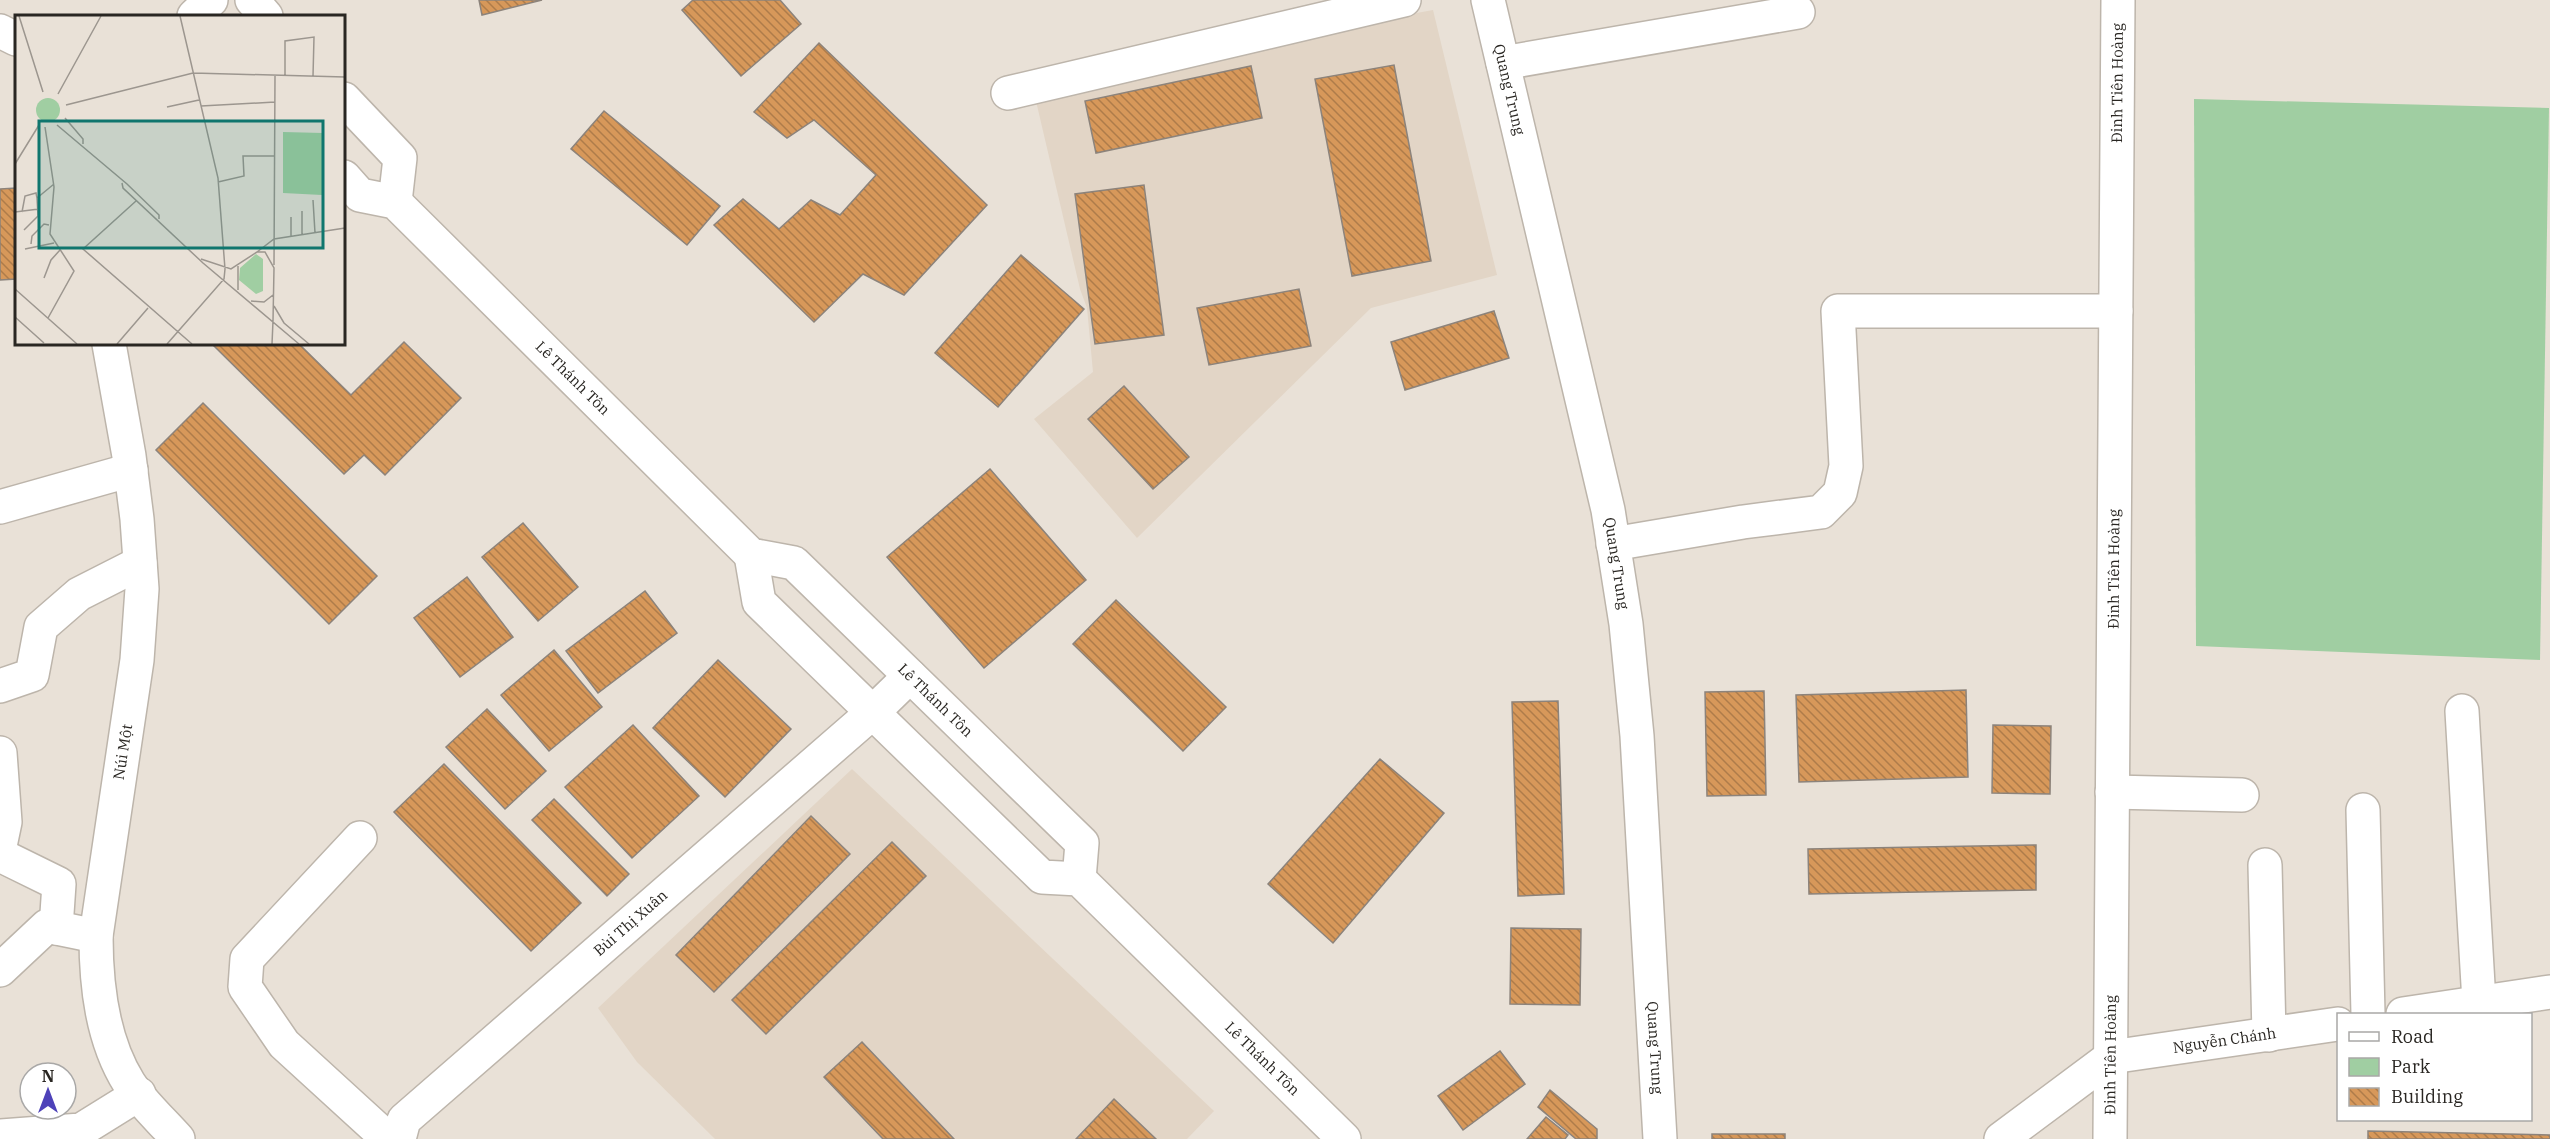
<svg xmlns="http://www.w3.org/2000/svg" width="2550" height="1139" viewBox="0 0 2550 1139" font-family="'IBM Plex Serif',serif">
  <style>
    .built { fill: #e2d5c6 }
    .green { fill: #a0cea2 }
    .building { fill: url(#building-back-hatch); stroke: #8c837b; stroke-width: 1.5 }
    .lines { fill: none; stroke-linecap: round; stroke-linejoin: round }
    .minor-casing { stroke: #bdb5ab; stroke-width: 36 }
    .major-casing { stroke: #bdb5ab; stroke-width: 36 }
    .minor { stroke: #fff; stroke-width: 33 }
    .major { stroke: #fff; stroke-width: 33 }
    .labels { text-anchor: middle; stroke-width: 5; stroke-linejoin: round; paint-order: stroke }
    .street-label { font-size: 15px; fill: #292622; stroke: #fff }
    .inset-road { fill: none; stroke: #9c968f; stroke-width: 1.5 }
    .view { fill: #0f766e; fill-opacity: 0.15; stroke: #0f766e; stroke-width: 3 }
    .inset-edge { fill: none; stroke: #292622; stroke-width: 3 }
  </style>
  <defs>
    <pattern id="building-back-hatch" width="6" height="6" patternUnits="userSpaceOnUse" patternTransform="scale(1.5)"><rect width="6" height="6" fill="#d7985a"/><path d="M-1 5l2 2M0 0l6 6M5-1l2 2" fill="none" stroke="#ae7c4a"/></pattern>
  </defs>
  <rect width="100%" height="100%" fill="#e9e1d7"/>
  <g class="built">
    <path d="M1433,10L1497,275L1371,308L1137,538L1034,419L1093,372L1087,308L1080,289L1032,84Z"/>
    <path d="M852,769L1214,1111L1187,1139H715L637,1062L598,1008Z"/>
  </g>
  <path class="green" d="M2194,99L2549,108L2540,660L2196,646Z"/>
  <g class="building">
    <path d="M479,0H542L482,15Z"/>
    <path d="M693,0H780L801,24L741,76L682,10Z"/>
    <path d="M819,43L987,205L904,295L863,274L814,322L714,225L743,199L779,229L811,200L840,215L876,175L814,120L787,138L754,112Z"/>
    <path d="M1394,65L1431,261L1352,276L1315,79Z"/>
    <path d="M1251,66L1262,118L1096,153L1085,101Z"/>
    <path d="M604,111L720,206L687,245L571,149Z"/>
    <path d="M1144,185L1164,335L1095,344L1075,194Z"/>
    <path d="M16,188V279L0,280V189Z"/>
    <path d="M1021,255L1084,309L998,407L935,353Z"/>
    <path d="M1299,289L1311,346L1209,365L1197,308Z"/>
    <path d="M1494,311L1509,358L1405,390L1391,342Z"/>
    <path d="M404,342L461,398L385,475L364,455L344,474L212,344H299L351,395Z"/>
    <path d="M1124,386L1189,457L1153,489L1088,419Z"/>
    <path d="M203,403L377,576L329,624L156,450Z"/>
    <path d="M990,469L1086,580L984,668L887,557Z"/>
    <path d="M523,523L578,587L538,621L482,557Z"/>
    <path d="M467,577L513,637L460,677L414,618Z"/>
    <path d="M645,591L677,633L598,693L566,651Z"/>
    <path d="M1116,600L1226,707L1183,751L1073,644Z"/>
    <path d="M554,650L602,707L549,751L501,695Z"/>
    <path d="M718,660L791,729L725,797L653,728Z"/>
    <path d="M1966,690L1968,777L1799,782L1796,695Z"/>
    <path d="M1764,691L1766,795L1707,796L1705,692Z"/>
    <path d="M1558,701L1564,894L1518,896L1512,702Z"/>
    <path d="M487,709L546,771L505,809L446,747Z"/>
    <path d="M633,725L699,796L632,858L565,787Z"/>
    <path d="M1993,725L2051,726L2050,794L1992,793Z"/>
    <path d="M1380,759L1444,813L1333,943L1268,884Z"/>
    <path d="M444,764L581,903L531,951L394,812Z"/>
    <path d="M554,799L629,874L607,896L532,820Z"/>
    <path d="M811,816L850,854L714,992L676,955Z"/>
    <path d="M892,842L926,876L766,1034L732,1000Z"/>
    <path d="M2036,845V890L1809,894L1808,849Z"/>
    <path d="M1511,928L1581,929L1580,1005L1510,1004Z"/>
    <path d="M862,1042L954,1139H883L824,1077Z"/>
    <path d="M1500,1051L1525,1084L1463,1130L1438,1096Z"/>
    <path d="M1550,1090L1597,1129V1139H1576L1538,1107Z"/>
    <path d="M1114,1099L1156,1139H1076Z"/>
    <path d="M1546,1117L1568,1135L1565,1139H1527Z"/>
    <path d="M2368,1131L2550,1135V1139H2368Z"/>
    <rect x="1712" y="1134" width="73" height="5"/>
  </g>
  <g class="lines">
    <defs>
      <g id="minor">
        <path id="s1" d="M1488,0L1608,510L1626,624L1637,736L1660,1139"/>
        <path d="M1503,63L1798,12"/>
        <path d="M1008,93L1404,0"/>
        <path d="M109,344L129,456L137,519L142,589L137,660L96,936C96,986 102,1040 129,1083C142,1103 162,1121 178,1139"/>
        <path d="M0,507L131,470"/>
        <path d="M1613,544L1743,522L1821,512L1840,493L1846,466L1838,311H2116"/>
        <path d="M0,686L32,675L41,627L79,594L140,563"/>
        <path d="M2462,711L2479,1002"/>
        <path d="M0,753L5,822L0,846"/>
        <path d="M2112,792L2242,795"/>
        <path d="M2363,810L2368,1014"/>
        <path d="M360,838L247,959L245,987L284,1044L388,1139"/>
        <path d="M0,855L59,884L56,928"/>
        <path d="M2265,865L2269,1035"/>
        <path d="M0,970L47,926L96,936"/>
        <path d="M2403,1014L2550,992"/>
        <path d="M0,1136L81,1130L139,1094"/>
        <path id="s2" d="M399,1139L404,1120L872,713"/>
        <path id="s3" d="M2001,1139L2111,1057L2338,1024"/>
        <path id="s4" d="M2110,1139L2118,0"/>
      </g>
      <g id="major">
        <path d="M252,0L266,16"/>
        <path d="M194,16L211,0"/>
        <path d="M0,31L16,39"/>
        <path d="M344,99L400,158L395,202"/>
        <path id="s5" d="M344,177L360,195L395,202L751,555L794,563L1082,843L1079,879"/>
        <path id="s6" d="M751,555L759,602L1042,877L1079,879L1344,1139"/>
        <path d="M872,713L910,676"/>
      </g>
    </defs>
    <use href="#minor" class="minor-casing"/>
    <use href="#major" class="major-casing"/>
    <use href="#minor" class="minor"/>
    <use href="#major" class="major"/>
  </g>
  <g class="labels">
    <g class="street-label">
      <text dy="5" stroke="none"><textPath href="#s4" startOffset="1056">Đinh Tiên Hoàng</textPath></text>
      <text dy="5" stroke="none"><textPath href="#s1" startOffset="92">Quang Trung</textPath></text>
      <text dy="5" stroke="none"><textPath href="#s5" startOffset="310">Lê Thánh Tôn</textPath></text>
      <text dy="5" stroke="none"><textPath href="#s1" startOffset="578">Quang Trung</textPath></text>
      <text dy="5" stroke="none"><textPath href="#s4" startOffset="570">Đinh Tiên Hoàng</textPath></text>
      <text dy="5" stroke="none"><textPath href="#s5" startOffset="802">Lê Thánh Tôn</textPath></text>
      <text transform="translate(123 752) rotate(-81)" y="5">Núi Một</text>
      <text dy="5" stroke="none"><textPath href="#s2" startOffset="320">Bùi Thị Xuân</textPath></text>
      <text dy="5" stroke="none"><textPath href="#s3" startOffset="252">Nguyễn Chánh</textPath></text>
      <text dy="5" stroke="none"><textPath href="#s1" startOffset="1064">Quang Trung</textPath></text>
      <text dy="5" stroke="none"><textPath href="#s4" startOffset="84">Đinh Tiên Hoàng</textPath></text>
      <text dy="5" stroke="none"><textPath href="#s6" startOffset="736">Lê Thánh Tôn</textPath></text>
    </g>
  </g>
  <g transform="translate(15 15)">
    <rect width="330" height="330" fill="#e9e1d7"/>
    <path d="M21 95a12 12 0 1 1 24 0a12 12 0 1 1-24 0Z" fill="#a0cea2"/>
    <path d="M268,117L308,118L307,180L268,178ZM241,239L248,244V276L241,279L224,265L225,253Z" fill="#a0cea2"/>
    <path class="inset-road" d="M4,1L28,77M270,60V26L299,22L298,61M43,79L86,1M51,90L178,58L330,62M186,91L260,87M152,92L184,85M50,103L68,124V129M42,110L112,169L144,200V204M30,112L39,172L35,219L59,256L33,303M0,149L24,110M203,167L229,161L228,141H259M107,168L108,173L188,248L284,329M298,185L300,218M121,186L68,234L177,329M287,196V220M0,197L24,194M7,197L10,181L21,178L22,183M276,202V221M9,215L23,201L22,183L39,169M16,229L17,221L29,209L34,210M10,234L39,228M242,237L259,224L330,213M330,241V267M186,244L216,254L242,237H250L259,253L258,306M259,250L260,60M223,251V275M29,263L36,245L45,235M0,274L62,329M236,286L249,287L258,280M259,291L269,308L294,329M0,302L29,328M102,329L133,293M152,329L209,264L210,254L203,163L165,1M257,329L258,306"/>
    <path class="view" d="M24,106H308V233H24Z"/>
    <rect width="330" height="330" class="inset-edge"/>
  </g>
  <rect x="2337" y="1013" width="195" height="108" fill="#ffffff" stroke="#a9a8a7" stroke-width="1.5"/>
  <rect x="2349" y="1032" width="30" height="9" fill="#ffffff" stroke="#a9a8a7" stroke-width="1.5"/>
  <text x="2391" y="1043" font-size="18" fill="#292622">Road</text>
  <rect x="2349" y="1058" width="30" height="18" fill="#a0cea2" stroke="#a9a8a7" stroke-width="1.5"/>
  <text x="2391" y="1073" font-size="18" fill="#292622">Park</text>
  <rect x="2349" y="1088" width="30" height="18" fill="url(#building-back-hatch)" stroke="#a9a8a7" stroke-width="1.5"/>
  <text x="2391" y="1103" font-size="18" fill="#292622">Building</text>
  <g transform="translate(48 1091)"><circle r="28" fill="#ffffff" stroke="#a9a8a7" stroke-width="1.5"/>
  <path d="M0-4.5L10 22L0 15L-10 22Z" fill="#4e42b9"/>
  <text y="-9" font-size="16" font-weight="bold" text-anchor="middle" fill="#292622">N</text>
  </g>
</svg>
